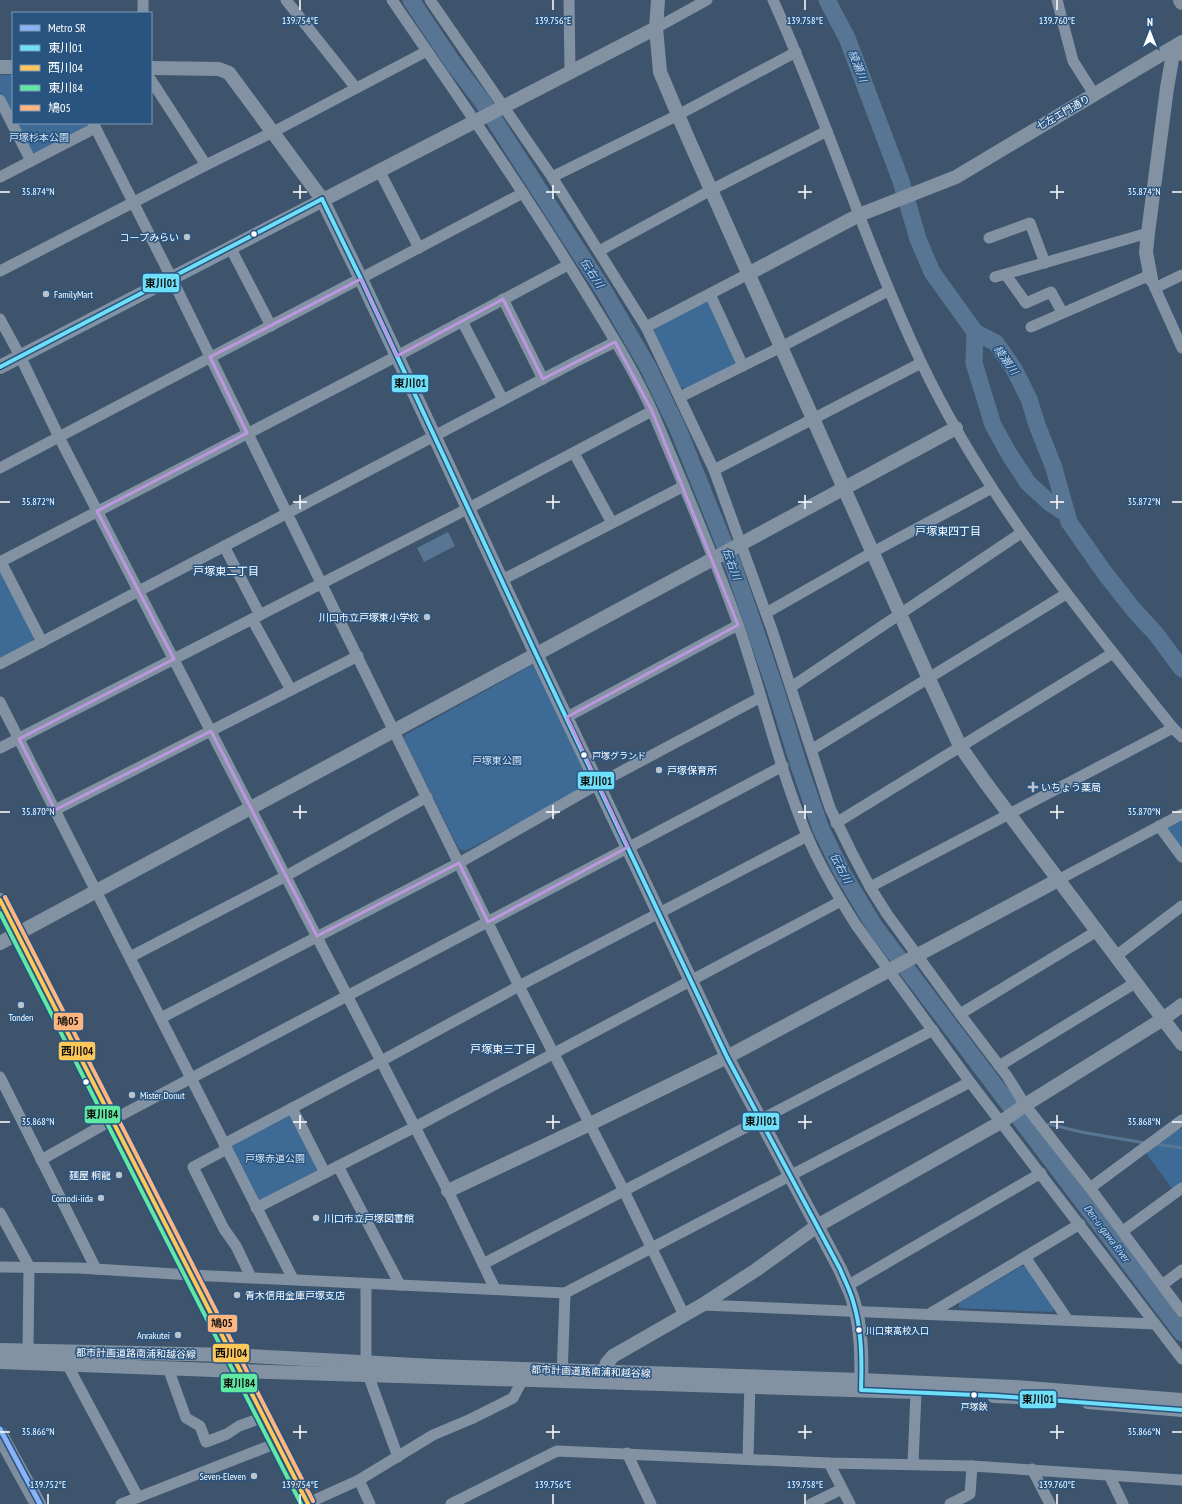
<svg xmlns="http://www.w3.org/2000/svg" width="1182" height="1504" viewBox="0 0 1182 1504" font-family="'PT Sans Narrow','Noto Sans JP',sans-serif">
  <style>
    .green { fill: #3e6a96 }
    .water { fill: #587694 }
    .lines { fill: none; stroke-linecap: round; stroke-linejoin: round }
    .stream { stroke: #587694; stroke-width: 3 }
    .river { stroke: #587694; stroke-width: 17 }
    .minor { stroke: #8292a2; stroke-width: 11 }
    .tertiary { stroke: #8292a2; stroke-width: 14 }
    .secondary { stroke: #7e8e9f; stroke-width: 16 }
    .bus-1-casing { stroke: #295480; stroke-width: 7 }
    .bus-2-casing { stroke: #295480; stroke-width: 7 }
    .bus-3-casing { stroke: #295480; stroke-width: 7 }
    .bus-4-casing { stroke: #295480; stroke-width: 7 }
    .bus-1 { stroke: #6ddff8; stroke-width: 4 }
    .bus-2 { stroke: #fdc75a; stroke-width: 4 }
    .bus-3 { stroke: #60e9a3; stroke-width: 4 }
    .bus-4 { stroke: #ffb580; stroke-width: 4 }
    .metro-1-casing { stroke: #295480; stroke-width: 8 }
    .metro-1 { stroke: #89b3f6; stroke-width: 5 }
    .marked { fill: none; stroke: #bd96df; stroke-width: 3; stroke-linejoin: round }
    .ticks { fill: none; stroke: #fff; stroke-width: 1.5 }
    .bus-dot { fill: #fff; stroke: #295480; stroke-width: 1.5 }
    .poi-dot { fill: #bbc3cc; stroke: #295480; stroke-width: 1.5 }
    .labels { text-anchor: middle; stroke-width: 3; stroke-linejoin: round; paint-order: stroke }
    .bus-label { font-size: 9px; fill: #fff; stroke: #295480; text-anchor: start }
    .street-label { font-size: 10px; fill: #fff; stroke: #295480 }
    .park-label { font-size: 10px; fill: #d3e4f4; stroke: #295480 }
    .poi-label { font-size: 10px; fill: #fff; stroke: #295480; text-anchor: end }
    .water-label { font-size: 11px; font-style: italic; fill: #bcd5ed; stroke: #295480 }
    .neighbourhood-label { font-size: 11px; fill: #fff; stroke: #295480 }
    .ticks-label { font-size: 10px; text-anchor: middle; fill: #fff; stroke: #295480; stroke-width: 3; stroke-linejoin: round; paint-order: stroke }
    .line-badge { stroke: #295480; stroke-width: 1.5 }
    .pale-badge-label { font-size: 11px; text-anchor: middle; font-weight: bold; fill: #111 }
  </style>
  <rect width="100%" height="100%" fill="#3d546c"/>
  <g class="green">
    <path d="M0,75H13V118L0,92Z"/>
    <path d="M16,123H87L86,128L37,154L30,151Z"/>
    <path d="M706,300L709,302L736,361V364L688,389L681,387L654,334L655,327Z"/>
    <path d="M0,569L36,635L32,642L0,658Z"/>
    <path d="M532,665L536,668L588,780L584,789L465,851L459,849L404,739L405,735Z"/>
    <path d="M1182,819V852L1166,827Z"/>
    <path d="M288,1114L293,1115L319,1166L318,1173L265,1200H259L231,1149L232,1144Z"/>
    <path d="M1177,1129H1182V1184L1173,1190L1146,1153Z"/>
    <path d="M1022,1266L1025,1267L1055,1307L1052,1312L959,1308V1303Z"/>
  </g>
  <path class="water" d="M448,532L455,546L424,562L417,548Z"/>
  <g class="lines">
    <g class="stream">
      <path d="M1032,1133L1049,1124L1081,1132L1145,1143"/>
      <path d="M1155,1144L1182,1148"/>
    </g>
    <g class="river">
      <path d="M411,0L453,63L482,101L604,291L648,367L678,429L723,541L733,565L776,691L799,766L821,829L842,872L875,927L1182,1333"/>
      <path d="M827,0L847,38L901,181L918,239L932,272L975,332L996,343L1014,369L1029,399L1037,425L1054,468L1069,522L1104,572L1133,609L1156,634L1182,669"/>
      <path d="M975,332L974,363L993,425L1009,454L1028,483L1050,503L1067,514"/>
    </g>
    <g class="minor">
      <path d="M143,0V13"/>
      <path d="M286,0L356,88"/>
      <path d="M392,0C456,93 521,187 580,283C606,326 634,369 654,415C683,484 713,553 738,624C762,693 778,765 806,833C819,865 837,895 856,925L970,1082L1182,1359"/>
      <path d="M430,0L552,177L646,327L714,470L772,630L830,808L852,853L870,887L887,914L960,1014L1007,1076L1025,1105L1090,1188L1182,1312"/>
      <path d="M569,0L570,71"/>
      <path d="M773,0C827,119 865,244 921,362C985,497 1080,612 1173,728L1182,737"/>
      <path d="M1057,0L1073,61L1094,94"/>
      <path d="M656,28L707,0"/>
      <path d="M151,80L206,165"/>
      <path d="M0,100L31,161"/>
      <path d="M93,123L171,277L519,986L624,1191L684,1315"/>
      <path d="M379,170L419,248"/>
      <path d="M0,177L95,128"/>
      <path d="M552,177L678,115L796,52"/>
      <path d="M989,238L1030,223L1045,263"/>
      <path d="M230,247L271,326"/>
      <path d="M599,251L711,190L827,131"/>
      <path d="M0,271L206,165L273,132L427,51"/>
      <path d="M1006,275L1026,303L1051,292L1062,312"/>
      <path d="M995,277L1148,233"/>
      <path d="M1151,279L1182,348"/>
      <path d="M1155,288L1182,275"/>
      <path d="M710,294L743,366"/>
      <path d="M503,299L543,379"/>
      <path d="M0,319L20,356L59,437L448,1191L495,1289"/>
      <path d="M462,321L503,400"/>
      <path d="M646,327L748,274"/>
      <path d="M1031,327L1150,275"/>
      <path d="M680,397L781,347L888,291"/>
      <path d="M574,453L612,523"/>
      <path d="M0,468L523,193"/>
      <path d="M714,470L921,363"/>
      <path d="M224,546L260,615"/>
      <path d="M0,562L397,356L568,265"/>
      <path d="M1,562L42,642"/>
      <path d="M502,580L684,486"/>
      <path d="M766,613L873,552L992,488"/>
      <path d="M252,619L291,690"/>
      <path d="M0,664L577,361L615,342"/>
      <path d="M791,687L1021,533"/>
      <path d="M0,702L293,1279"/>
      <path d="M567,717L738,625"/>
      <path d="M0,748L469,508L652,411"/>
      <path d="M811,750L1066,594"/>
      <path d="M55,810L358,656"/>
      <path d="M836,823L1113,653"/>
      <path d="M1159,826L1182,857"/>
      <path d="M1058,880L1182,814"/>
      <path d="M870,887L1173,728"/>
      <path d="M1116,956L1182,906"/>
      <path d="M130,957L286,876L427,797"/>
      <path d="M960,1014L1097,931"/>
      <path d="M161,1018L459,863L598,784L761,697"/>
      <path d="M999,1066L1135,983"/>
      <path d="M0,1077L96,1269"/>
      <path d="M292,1108L325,1173"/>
      <path d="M224,1144L381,1061L519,986L807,836"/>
      <path d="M227,1149L193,1167L224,1229L236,1246L251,1277"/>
      <path d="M41,1160L112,1120L783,766"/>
      <path d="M338,1166L400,1285"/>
      <path d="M1090,1188L1182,1120"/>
      <path d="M256,1208L415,1127L841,901"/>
      <path d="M0,1213L29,1266L28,1351"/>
      <path d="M1123,1231L1182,1188"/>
      <path d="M1025,1257L1068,1320"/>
      <path d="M483,1264L933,1030"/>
      <path d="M0,1267L79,1268L191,1275L565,1293L970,1082"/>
      <path d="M366,1284V1369L398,1457"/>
      <path d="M1162,1285L1182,1270"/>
      <path d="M847,1286L1041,1173"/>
      <path d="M702,1305L1155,1324"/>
      <path d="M931,1313L1080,1224"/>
      <path d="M67,1364L138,1497"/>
      <path d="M168,1368L186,1418L200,1426L206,1442L227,1434L239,1426L264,1417"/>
      <path d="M562,1377L565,1293"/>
      <path d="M627,1453L651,1504"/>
      <path d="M748,1459L750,1380"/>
      <path d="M829,1463L850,1504"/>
      <path d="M913,1464L916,1392"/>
      <path d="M1032,1469L1050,1504"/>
      <path d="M1109,1475L1123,1504"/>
      <path d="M359,1480L370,1504"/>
      <path d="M121,1504L277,1443"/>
      <path d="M306,1504L359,1480L433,1435L471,1419L513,1398L523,1379"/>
      <path d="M451,1504L557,1451L829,1463L972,1466L1182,1480"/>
      <path d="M811,1504L842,1489"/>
      <path d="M950,1504L970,1494L972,1466"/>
    </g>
    <g class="tertiary">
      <path d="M0,67H13"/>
      <path d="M151,68L219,69L229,73L322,199L361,279L536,654L727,1057L840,1269C844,1279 850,1290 853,1300C862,1329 862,1360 861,1390"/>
      <path d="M748,274L859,215L956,177L1182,42"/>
      <path d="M1151,279L1146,252L1148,233L1167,88L1174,48L1182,54"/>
      <path d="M0,367L656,28"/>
      <path d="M0,900L308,1504"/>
      <path d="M0,943L956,428"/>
      <path d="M1182,1005L1163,1019L1182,1044"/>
      <path d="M448,1191L590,1124L727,1057L1058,880"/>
      <path d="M0,1350L232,1355L433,1366L861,1380L1015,1387L1182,1400"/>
      <path d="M0,1362L240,1371L915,1392"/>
      <path d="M604,1372L607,1363L613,1356L702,1305L756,1270L817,1226L1001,1122L1025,1105L1163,1019L985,782L960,746L929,679L687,136L660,72L656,28L658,0"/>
      <path d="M994,1396L1039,1398"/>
      <path d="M1088,1402L1182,1410"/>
    </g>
    <g class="secondary">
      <path d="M1181,0L1182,2"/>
      <path d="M0,1435L38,1504"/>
    </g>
    <defs>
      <g id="bus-1">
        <path d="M322,199L361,279L536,654L727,1057L840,1269C844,1279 850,1290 853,1301C862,1330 862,1360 861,1390L997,1396L1182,1410"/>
        <path d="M0,367L322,199"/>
      </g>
      <path id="bus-2" d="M0,900L308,1504"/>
      <path id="bus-3" d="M0,913L301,1504"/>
      <path id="bus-4" d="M5,897L313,1501"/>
    </defs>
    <use href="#bus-1" class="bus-1-casing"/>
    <use href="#bus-2" class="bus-2-casing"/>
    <use href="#bus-3" class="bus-3-casing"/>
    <use href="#bus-4" class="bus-4-casing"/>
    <use href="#bus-1" class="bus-1"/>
    <use href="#bus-2" class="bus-2"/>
    <use href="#bus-3" class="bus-3"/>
    <use href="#bus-4" class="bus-4"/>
    <defs>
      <path id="metro-1" d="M0,1429L40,1504"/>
    </defs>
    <use href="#metro-1" class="metro-1-casing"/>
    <use href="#metro-1" class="metro-1"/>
  </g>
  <path class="marked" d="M361,279L397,356L503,299L543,379L615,342L652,411L738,625L567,717L628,847L488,922L459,863L317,936L211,731L55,810L19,739L174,659L97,511L247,433L210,357Z"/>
  <path class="ticks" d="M300,0V10M553,0V10M805,0V10M1057,0V10M300,185V199M553,185V199M805,185V199M1057,185V199M0,192H10M293,192H307M546,192H560M798,192H812M1050,192H1064M1172,192H1182M300,495V509M553,495V509M805,495V509M1057,495V509M0,502H10M293,502H307M546,502H560M798,502H812M1050,502H1064M1172,502H1182M300,805V819M553,805V819M805,805V819M1057,805V819M0,812H10M293,812H307M546,812H560M798,812H812M1050,812H1064M1172,812H1182M300,1115V1129M553,1115V1129M805,1115V1129M1057,1115V1129M0,1122H10M293,1122H307M546,1122H560M798,1122H812M1050,1122H1064M1172,1122H1182M300,1425V1439M553,1425V1439M805,1425V1439M1057,1425V1439M0,1432H10M293,1432H307M546,1432H560M798,1432H812M1050,1432H1064M1172,1432H1182M48,1494V1504M300,1494V1504M553,1494V1504M805,1494V1504M1057,1494V1504"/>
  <g class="bus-dot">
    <circle cx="254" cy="234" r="3.5"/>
    <circle cx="584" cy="755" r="3.5"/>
    <circle cx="86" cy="1082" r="3.5"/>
    <circle cx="859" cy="1330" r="3.5"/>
    <circle cx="974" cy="1395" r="3.5"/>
  </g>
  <g class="poi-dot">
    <circle cx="187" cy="237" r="4"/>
    <circle cx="46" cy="294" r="4"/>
    <circle cx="427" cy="617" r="4"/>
    <circle cx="659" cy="770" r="4"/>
    <path d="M1031 781h4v4h4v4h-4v4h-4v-4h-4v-4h4z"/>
    <circle cx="21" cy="1005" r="4"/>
    <circle cx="132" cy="1095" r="4"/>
    <circle cx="119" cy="1175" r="4"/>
    <circle cx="101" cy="1198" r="4"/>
    <circle cx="316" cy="1218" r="4"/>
    <circle cx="237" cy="1295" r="4"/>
    <circle cx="178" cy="1335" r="4"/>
    <circle cx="254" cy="1476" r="4"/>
  </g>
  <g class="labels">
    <g class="bus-label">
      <text x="592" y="759">戸塚グランド</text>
      <text x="866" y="1334">川口東高校入口</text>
      <text x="974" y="1410" text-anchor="middle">戸塚鋏</text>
    </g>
    <g class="street-label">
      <text transform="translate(1063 112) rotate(-30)" y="4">七左エ門通り</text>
      <text transform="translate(136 1353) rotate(1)" y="4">都市計画道路南浦和越谷線</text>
      <text transform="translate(591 1371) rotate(2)" y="4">都市計画道路南浦和越谷線</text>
    </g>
    <g class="park-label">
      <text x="39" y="141">戸塚杉本公園</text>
      <text x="497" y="764">戸塚東公園</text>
      <text x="275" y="1162">戸塚赤道公園</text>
    </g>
    <g class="poi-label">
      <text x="179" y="241">コープみらい</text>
      <text x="54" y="298" text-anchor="start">FamilyMart</text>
      <text x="419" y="621">川口市立戸塚東小学校</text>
      <text x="667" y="774" text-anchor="start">戸塚保育所</text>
      <text x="1041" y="791" text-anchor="start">いちょう薬局</text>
      <text x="21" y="1021" text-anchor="middle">Tonden</text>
      <text x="140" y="1099" text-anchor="start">Mister Donut</text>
      <text x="111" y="1179">麺屋 桐龍</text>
      <text x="93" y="1202">Comodi-iida</text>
      <text x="324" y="1222" text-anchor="start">川口市立戸塚図書館</text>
      <text x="245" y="1299" text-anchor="start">青木信用金庫戸塚支店</text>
      <text x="170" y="1339">Anrakutei</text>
      <text x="246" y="1480">Seven-Eleven</text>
    </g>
    <g class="water-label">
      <text transform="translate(858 66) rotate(69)" y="4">綾瀬川</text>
      <text transform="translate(592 273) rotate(57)" y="4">伝右川</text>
      <text transform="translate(1006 360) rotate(55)" y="4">綾瀬川</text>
      <text transform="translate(732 564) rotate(70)" y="4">伝右川</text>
      <text transform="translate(841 868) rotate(62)" y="4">伝右川</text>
      <text transform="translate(1107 1233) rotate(53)" y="4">Den-u-gawa River</text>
    </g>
    <g class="neighbourhood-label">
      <text x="948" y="535">戸塚東四丁目</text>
      <text x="226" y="575">戸塚東二丁目</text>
      <text x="503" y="1053">戸塚東三丁目</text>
    </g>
  </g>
  <g class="ticks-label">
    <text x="300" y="24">139.754°E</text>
    <text x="553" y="24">139.756°E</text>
    <text x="805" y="24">139.758°E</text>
    <text x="1057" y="24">139.760°E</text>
    <text x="38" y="195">35.874°N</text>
    <text x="1144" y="195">35.874°N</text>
    <text x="38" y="505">35.872°N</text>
    <text x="1144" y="505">35.872°N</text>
    <text x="38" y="815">35.870°N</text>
    <text x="1144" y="815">35.870°N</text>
    <text x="38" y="1125">35.868°N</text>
    <text x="1144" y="1125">35.868°N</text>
    <text x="38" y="1435">35.866°N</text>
    <text x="1144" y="1435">35.866°N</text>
    <text x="48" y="1488">139.752°E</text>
    <text x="300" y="1488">139.754°E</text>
    <text x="553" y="1488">139.756°E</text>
    <text x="805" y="1488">139.758°E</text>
    <text x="1057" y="1488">139.760°E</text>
  </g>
  <g class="line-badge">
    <rect x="142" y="273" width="38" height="20" rx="4" fill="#6ddff8"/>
    <rect x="391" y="374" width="38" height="19" rx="4" fill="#6ddff8"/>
    <rect x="577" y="771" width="38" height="19" rx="4" fill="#6ddff8"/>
    <rect x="53" y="1012" width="31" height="19" rx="4" fill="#ffb580"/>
    <rect x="58" y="1041" width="38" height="20" rx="4" fill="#fdc75a"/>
    <rect x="84" y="1105" width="37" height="19" rx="4" fill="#60e9a3"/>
    <rect x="742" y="1112" width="38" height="19" rx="4" fill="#6ddff8"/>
    <rect x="207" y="1314" width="31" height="19" rx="4" fill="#ffb580"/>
    <rect x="212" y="1343" width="38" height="20" rx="4" fill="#fdc75a"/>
    <rect x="220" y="1373" width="38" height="20" rx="4" fill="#60e9a3"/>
    <rect x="1019" y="1390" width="38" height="19" rx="4" fill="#6ddff8"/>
  </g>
  <g class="pale-badge-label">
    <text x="161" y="287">東川01</text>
    <text x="410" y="387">東川01</text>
    <text x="596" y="785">東川01</text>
    <text x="68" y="1025">鳩05</text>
    <text x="77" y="1055">西川04</text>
    <text x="102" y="1118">東川84</text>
    <text x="761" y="1125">東川01</text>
    <text x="222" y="1327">鳩05</text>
    <text x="231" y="1357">西川04</text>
    <text x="239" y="1387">東川84</text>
    <text x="1038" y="1403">東川01</text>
  </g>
  <rect x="12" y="12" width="140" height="112" fill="#295480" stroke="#7f98b3"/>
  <rect x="20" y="25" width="20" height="6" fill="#89b3f6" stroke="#7f98b3"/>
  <text x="48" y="32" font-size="12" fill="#ffffff">Metro SR</text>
  <rect x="20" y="45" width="20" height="6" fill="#6ddff8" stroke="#7f98b3"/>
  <text x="48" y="52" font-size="12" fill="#ffffff">東川01</text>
  <rect x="20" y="65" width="20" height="6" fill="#fdc75a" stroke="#7f98b3"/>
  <text x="48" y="72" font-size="12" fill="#ffffff">西川04</text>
  <rect x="20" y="85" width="20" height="6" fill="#60e9a3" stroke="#7f98b3"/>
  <text x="48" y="92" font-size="12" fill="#ffffff">東川84</text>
  <rect x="20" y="105" width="20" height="6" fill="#ffb580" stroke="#7f98b3"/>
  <text x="48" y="112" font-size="12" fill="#ffffff">鳩05</text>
  <g transform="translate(1150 32)" stroke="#295480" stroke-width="3" paint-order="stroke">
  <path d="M0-3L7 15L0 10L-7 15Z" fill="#ffffff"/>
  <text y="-6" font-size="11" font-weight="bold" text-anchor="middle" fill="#ffffff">N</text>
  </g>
</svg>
